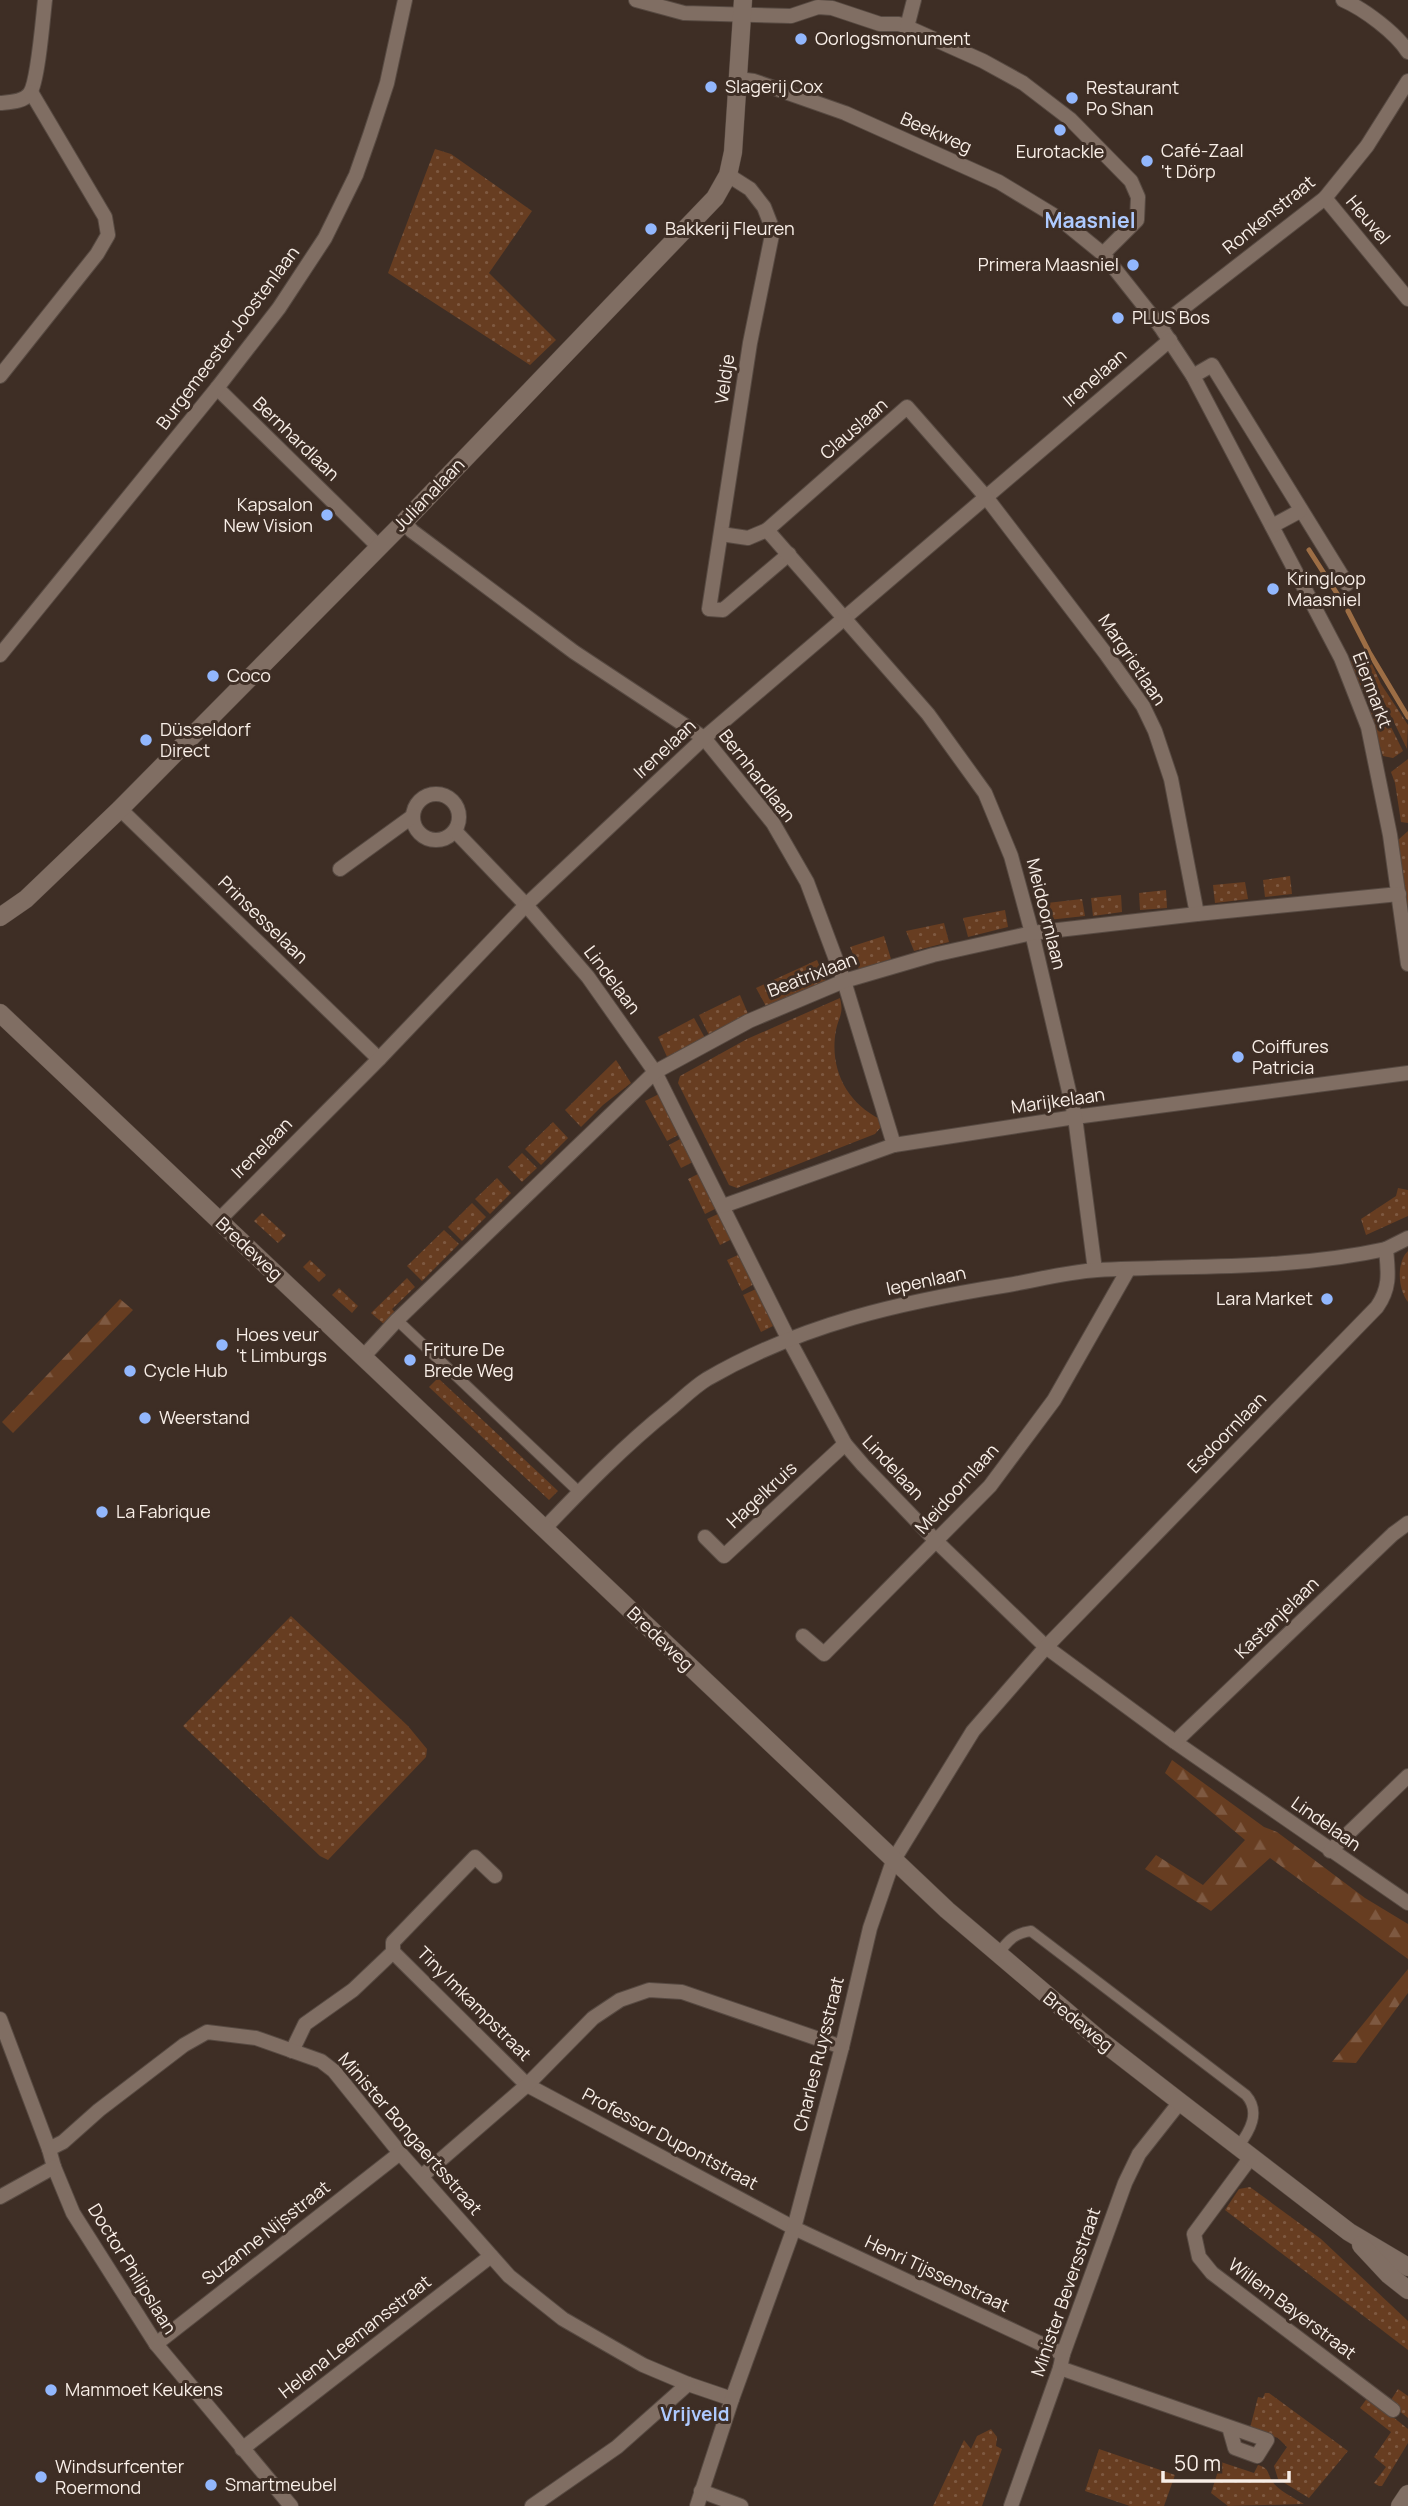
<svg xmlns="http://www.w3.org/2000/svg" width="1408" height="2506" viewBox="0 0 1408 2506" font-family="Manrope,sans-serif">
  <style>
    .grass { fill: url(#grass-dots) }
    .forest { fill: url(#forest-firs) }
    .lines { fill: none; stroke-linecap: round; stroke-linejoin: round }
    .stream { stroke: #9d6e45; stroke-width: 5 }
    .pedestrian-casing { stroke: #574a42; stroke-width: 12 }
    .minor-casing { stroke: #574a42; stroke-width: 16 }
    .tertiary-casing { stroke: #574a42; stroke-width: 19 }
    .pedestrian { stroke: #806e63; stroke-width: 10 }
    .minor { stroke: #806e63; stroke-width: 14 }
    .tertiary { stroke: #806e63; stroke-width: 18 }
    .poi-dot { fill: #92b7fd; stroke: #3e2e25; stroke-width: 2.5 }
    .labels { text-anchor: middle; stroke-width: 6; stroke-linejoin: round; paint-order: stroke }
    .poi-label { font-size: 18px; fill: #f8eee7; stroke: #3e2e25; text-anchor: start }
    .street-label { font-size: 18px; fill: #f8eee7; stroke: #3e2e25 }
    .neighbourhood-label { font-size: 19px; font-weight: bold; fill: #aecaff; stroke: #3e2e25 }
    .quarter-label { font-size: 21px; font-weight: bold; fill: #aecaff; stroke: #3e2e25 }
  </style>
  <defs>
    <pattern id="grass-dots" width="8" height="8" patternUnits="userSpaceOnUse" patternTransform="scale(1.75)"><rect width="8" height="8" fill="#673d21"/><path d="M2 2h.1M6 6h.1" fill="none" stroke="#7e5941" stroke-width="1.8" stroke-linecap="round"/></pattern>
    <pattern id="forest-firs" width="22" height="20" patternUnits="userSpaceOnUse" patternTransform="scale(1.75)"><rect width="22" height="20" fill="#673d21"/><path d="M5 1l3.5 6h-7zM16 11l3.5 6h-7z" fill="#7e5941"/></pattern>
  </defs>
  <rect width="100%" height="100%" fill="#3e2e25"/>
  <g class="grass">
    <path d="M435,149L451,154L532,211L489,273L556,340L530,365L388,273Z"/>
    <path d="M1367,653L1381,684L1408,725L1407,749L1371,675L1359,660Z"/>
    <path d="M1353,660L1364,673L1403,751L1393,758L1383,756L1369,712L1372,710L1349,661Z"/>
    <path d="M1408,759V823L1401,822L1395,783L1391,772Z"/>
    <path d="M1408,831V915L1398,840Z"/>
    <path d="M1290,876L1292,894L1265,897L1263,880Z"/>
    <path d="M1245,882L1248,899L1215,903L1213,885Z"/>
    <path d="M1166,890L1167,908L1140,910L1139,893Z"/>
    <path d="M1121,895L1122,912L1093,916L1091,898Z"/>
    <path d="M1082,899L1085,916L1048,920L1047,903Z"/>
    <path d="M1005,910L1008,927L968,937L963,918Z"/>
    <path d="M944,923L949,942L914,951L906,931Z"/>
    <path d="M884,936L891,959L859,969L850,947Z"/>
    <path d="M817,960L827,982L767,1008L756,988Z"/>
    <path d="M740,995L749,1016L710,1037L699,1015Z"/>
    <path d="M840,998C844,1014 839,1016 836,1030C829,1068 846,1102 880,1119L881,1127L875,1134L737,1188L729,1185L678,1083L680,1076L747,1039Z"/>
    <path d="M694,1018L705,1038L668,1059L658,1037Z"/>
    <path d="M616,1060L631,1083L603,1105L581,1127L565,1110Z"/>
    <path d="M659,1094L680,1134L667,1141L645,1101Z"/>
    <path d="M553,1122L568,1138L541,1165L525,1149Z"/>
    <path d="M682,1138L695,1161L681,1168L669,1145Z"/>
    <path d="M522,1153L537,1168L522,1182L508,1167Z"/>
    <path d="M700,1173L717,1208L705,1214L688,1179Z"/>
    <path d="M497,1178L511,1193L490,1214L475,1199Z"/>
    <path d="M1398,1188L1408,1190V1216L1366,1235L1361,1219L1396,1196Z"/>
    <path d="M472,1203L486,1217L462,1241L448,1227Z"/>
    <path d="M262,1213L286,1235L278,1243L254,1221Z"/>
    <path d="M720,1213L732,1239L720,1245L707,1219Z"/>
    <path d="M444,1230L459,1244L422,1281L407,1266Z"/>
    <path d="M1408,1251V1302C1398,1290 1396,1262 1408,1251Z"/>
    <path d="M740,1254L754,1284L742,1291L727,1260Z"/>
    <path d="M310,1260L326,1275L319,1282L303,1267Z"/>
    <path d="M407,1278L415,1287L392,1309L396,1314L385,1325L371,1313Z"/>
    <path d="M339,1288L358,1306L352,1313L332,1295Z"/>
    <path d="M756,1289L773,1326L761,1332L743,1295Z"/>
    <path d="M438,1378L558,1491L549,1500L429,1387Z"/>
    <path d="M291,1616L408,1726L427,1749L426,1757L328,1860L320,1856L183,1726Z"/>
    <path d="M1250,2187L1321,2239L1408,2321V2350L1225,2210L1239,2189Z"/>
    <path d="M1398,2389L1408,2396V2418L1389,2403Z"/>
    <path d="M1265,2393H1269L1348,2451L1309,2498L1278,2479L1274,2466L1287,2447L1278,2438L1250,2428L1258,2397L1263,2398Z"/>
    <path d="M1368,2397L1408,2429V2443L1382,2486H1379L1374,2483L1386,2467L1374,2457L1391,2432L1360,2408Z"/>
    <path d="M991,2429L997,2437L996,2446L1002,2449L982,2506H933L964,2440L971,2449L977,2436Z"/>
    <path d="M1099,2449L1175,2475L1164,2506H1130L1085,2491Z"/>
    <path d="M1221,2462L1254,2473L1258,2465C1269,2468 1267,2472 1272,2481C1277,2490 1295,2498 1304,2504L1228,2506L1211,2493Z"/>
  </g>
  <g class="forest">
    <path d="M120,1299L133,1310L13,1433L2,1422Z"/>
    <path d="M1172,1760L1264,1827L1277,1832L1365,1898L1408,1924V1959L1270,1858L1211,1911L1145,1869L1156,1855L1203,1885L1245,1840L1165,1773Z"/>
    <path d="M1408,1969V1993L1356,2063L1332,2062Z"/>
  </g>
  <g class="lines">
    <g class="stream">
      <path d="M1309,550L1345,606"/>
      <path d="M1348,611L1369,652L1408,717"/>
    </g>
    <defs>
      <g id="pedestrian">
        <path d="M397,1320L579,1492"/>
        <path d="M998,1954C1007,1942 1014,1933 1031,1931L1246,2095C1261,2112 1250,2131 1238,2147"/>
      </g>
      <g id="minor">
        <path d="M636,0L684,13L791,16L818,7L832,8L880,24H899L907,27L983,61L1023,83L1070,119L1131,181L1138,197L1137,220L1103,254"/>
        <path d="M1343,0C1364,9 1396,33 1408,52"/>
        <path d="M907,27L914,0"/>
        <path d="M738,79L754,81L845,113L999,182L1060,219L1103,254L1160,326L1193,376L1341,658L1368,727L1390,835L1408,964"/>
        <path d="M0,103C10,102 24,102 30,93C38,81 43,17 45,0"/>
        <path d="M728,175L750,189L764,207L773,230L750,343L709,609L723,610L789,554"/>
        <path d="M1325,198L1408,299"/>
        <path d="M1160,326L1325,198L1367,146L1408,81"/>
        <path d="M0,376L97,254L108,235L105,217L31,92"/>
        <path d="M1193,376L1212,365L1347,584"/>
        <path d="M217,388L379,547"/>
        <path d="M404,522L412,531L574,652L704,738L773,823L807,882L844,981L894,1145"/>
        <path d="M1272,526L1300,511"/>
        <path d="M721,534L748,538L767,530"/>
        <path d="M0,655L217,388L279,308L325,238L356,175L370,135L387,83L405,0"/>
        <circle cx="436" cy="817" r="23"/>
        <path d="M120,809L379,1059"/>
        <path d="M455,831L526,905L588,977L655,1072L788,1338L845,1444L863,1465L936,1541L1046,1647L1175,1742L1408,1903"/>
        <path d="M340,869L413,816"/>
        <path d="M723,1206L894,1145L1075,1117L1408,1073"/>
        <path d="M219,1220L379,1059L526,905L704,738L1170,340"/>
        <path d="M1095,1270L1075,1117L1032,933L1011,856L985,793L928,714L767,530L907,407L986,497L1106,654L1143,706L1155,731L1171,779L1197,914"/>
        <path d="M363,1357L397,1320L655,1072L749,1021L844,981L933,955L1032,933L1197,914L1399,894"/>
        <path d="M544,1529C584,1487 625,1445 670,1409C682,1399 694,1387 707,1379C802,1324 901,1302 1008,1285C1037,1280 1067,1272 1097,1270C1193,1265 1291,1270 1386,1249"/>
        <path d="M705,1537L724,1556L845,1444"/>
        <path d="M803,1636L824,1654L990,1486L1054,1400L1128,1270"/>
        <path d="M1175,1742L1393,1534L1408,1523"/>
        <path d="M1330,1851L1408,1776"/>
        <path d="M393,1952L527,2085L794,2228L1063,2354"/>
        <path d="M0,2019L49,2149L54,2167L73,2213L156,2344L291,2506"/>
        <path d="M292,2051L305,2024L353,1990L393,1952V1942L475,1857L495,1876"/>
        <path d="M49,2149L63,2142L99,2110L184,2045L207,2032L256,2038L321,2061L334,2071L400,2153L509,2276L563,2319L643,2365L688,2384L732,2399"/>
        <path d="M1251,2157L1194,2234L1199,2257L1212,2273L1393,2410"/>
        <path d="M422,2176L527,2085L593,2018L620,2000L649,1990L682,1992L842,2047"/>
        <path d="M0,2197L54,2167"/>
        <path d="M156,2344L400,2153"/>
        <path d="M1060,2368L1267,2440L1257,2456L1235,2448L1229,2427"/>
        <path d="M242,2449L491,2256"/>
        <path d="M701,2491L741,2506"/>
        <path d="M532,2506L617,2447L688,2384"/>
        <path d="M697,2506L732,2399L794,2228L842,2047L870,1928L893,1861L973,1731L1046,1647L1377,1307C1391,1287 1388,1271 1386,1249L1408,1238"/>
        <path d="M1011,2506L1060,2368L1063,2354L1125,2183L1139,2154L1180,2102"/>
      </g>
      <g id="tertiary">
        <path d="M0,917L26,899L120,809L404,522L715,198L728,175L733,152L743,0"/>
        <path d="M0,1013L947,1910L1100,2040L1180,2102L1349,2232L1408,2267"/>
        <path d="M1361,2245L1389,2275L1408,2290"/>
        <path d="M1400,2506L1408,2494"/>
      </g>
    </defs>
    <use href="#pedestrian" class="pedestrian-casing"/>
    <use href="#minor" class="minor-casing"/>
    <use href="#tertiary" class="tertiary-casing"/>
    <use href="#pedestrian" class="pedestrian"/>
    <use href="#minor" class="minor"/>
    <use href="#tertiary" class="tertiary"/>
  </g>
  <g class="poi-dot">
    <circle cx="801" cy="39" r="7"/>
    <circle cx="711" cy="87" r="7"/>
    <circle cx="1072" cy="98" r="7"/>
    <circle cx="1060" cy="130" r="7"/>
    <circle cx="1147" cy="161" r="7"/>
    <circle cx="651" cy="229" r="7"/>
    <circle cx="1133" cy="265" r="7"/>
    <circle cx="1118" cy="318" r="7"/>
    <circle cx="327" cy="515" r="7"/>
    <circle cx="1273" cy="589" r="7"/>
    <circle cx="213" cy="676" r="7"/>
    <circle cx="146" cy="740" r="7"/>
    <circle cx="1238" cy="1057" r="7"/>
    <circle cx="1327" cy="1299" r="7"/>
    <circle cx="222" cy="1345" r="7"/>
    <circle cx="410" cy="1360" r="7"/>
    <circle cx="130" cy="1371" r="7"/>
    <circle cx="145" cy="1418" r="7"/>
    <circle cx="102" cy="1512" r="7"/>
    <circle cx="51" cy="2390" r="7"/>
    <circle cx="41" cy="2477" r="7"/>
    <circle cx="211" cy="2485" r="7"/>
  </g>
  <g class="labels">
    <g class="poi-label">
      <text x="815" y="45">Oorlogsmonument</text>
      <text x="725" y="93">Slagerij Cox</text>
      <text x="1086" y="94">Restaurant<tspan x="1086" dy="21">Po Shan</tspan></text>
      <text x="1161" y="157">Café-Zaal<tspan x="1161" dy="21">'t Dörp</tspan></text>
      <text x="1060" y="158" text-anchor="middle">Eurotackle</text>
      <text x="665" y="235">Bakkerij Fleuren</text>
      <text x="1119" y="271" text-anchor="end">Primera Maasniel</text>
      <text x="1132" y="324">PLUS Bos</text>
      <text x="313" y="511" text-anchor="end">Kapsalon<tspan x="313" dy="21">New Vision</tspan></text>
      <text x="1287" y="585">Kringloop<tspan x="1287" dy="21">Maasniel</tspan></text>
      <text x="227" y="682">Coco</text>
      <text x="160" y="736">Düsseldorf<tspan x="160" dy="21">Direct</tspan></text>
      <text x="1252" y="1053">Coiffures<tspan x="1252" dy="21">Patricia</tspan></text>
      <text x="1313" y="1305" text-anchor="end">Lara Market</text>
      <text x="236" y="1341">Hoes veur<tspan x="236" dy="21">'t Limburgs</tspan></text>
      <text x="424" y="1356">Friture De<tspan x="424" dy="21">Brede Weg</tspan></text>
      <text x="144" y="1377">Cycle Hub</text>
      <text x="159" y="1424">Weerstand</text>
      <text x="116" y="1518">La Fabrique</text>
      <text x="65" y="2396">Mammoet Keukens</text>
      <text x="55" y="2473">Windsurfcenter<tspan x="55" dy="21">Roermond</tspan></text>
      <text x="225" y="2491">Smartmeubel</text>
    </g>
    <g class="street-label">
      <text transform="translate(936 133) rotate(24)" y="6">Beekweg</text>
      <text transform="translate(1269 215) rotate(-39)" y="6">Ronkenstraat</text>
      <text transform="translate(1368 220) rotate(50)" y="6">Heuvel</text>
      <text transform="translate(228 338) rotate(-53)" y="6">Burgemeester Joostenlaan</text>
      <text transform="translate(1095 378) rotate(-41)" y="6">Irenelaan</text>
      <text transform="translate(725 379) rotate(-82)" y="6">Veldje</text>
      <text transform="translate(854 429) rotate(-41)" y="6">Clauslaan</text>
      <text transform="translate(296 439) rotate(44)" y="6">Bernhardlaan</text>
      <text transform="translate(429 495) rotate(-46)" y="6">Julianalaan</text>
      <text transform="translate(1132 660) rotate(56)" y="6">Margrietlaan</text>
      <text transform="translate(1372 690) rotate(69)" y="6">Eiermarkt</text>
      <text transform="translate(665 749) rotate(-43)" y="6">Irenelaan</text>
      <text transform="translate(757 776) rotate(52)" y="6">Bernhardlaan</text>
      <text transform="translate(1046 914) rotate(76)" y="6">Meidoornlaan</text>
      <text transform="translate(263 920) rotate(44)" y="6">Prinsesselaan</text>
      <text transform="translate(812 975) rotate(-21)" y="6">Beatrixlaan</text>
      <text transform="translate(612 980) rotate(53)" y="6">Lindelaan</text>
      <text transform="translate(1058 1101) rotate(-8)" y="6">Marijkelaan</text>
      <text transform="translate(262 1148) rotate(-45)" y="6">Irenelaan</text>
      <text transform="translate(249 1249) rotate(43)" y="6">Bredeweg</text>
      <text transform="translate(926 1281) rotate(-12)" y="6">Iepenlaan</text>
      <text transform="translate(1227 1433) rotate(-46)" y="6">Esdoornlaan</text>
      <text transform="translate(893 1468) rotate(47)" y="6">Lindelaan</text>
      <text transform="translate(957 1489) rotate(-48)" y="6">Meidoornlaan</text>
      <text transform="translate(762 1495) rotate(-43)" y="6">Hagelkruis</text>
      <text transform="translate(1277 1618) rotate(-44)" y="6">Kastanjelaan</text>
      <text transform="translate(660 1639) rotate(44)" y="6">Bredeweg</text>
      <text transform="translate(1326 1824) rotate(35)" y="6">Lindelaan</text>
      <text transform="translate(474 2004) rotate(45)" y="6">Tiny Imkampstraat</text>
      <text transform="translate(1078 2022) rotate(39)" y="6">Bredeweg</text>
      <text transform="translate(819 2054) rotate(-76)" y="6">Charles Ruysstraat</text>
      <text transform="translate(410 2134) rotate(49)" y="6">Minister Bongaertsstraat</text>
      <text transform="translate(670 2139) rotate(28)" y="6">Professor Dupontstraat</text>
      <text transform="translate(266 2233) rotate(-38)" y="6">Suzanne Nijsstraat</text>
      <text transform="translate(132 2269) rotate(58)" y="6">Doctor Philipslaan</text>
      <text transform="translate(937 2274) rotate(25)" y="6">Henri Tijssenstraat</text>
      <text transform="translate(1066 2292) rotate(-71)" y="6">Minister Beversstraat</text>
      <text transform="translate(1292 2309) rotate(37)" y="6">Willem Bayerstraat</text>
      <text transform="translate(355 2337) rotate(-38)" y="6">Helena Leemansstraat</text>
    </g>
    <g class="neighbourhood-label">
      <text x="695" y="2421">Vrijveld</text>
    </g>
    <g class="quarter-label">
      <text x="1090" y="228">Maasniel</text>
    </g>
  </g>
  <path d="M1163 2471v10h126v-10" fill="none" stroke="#f8eee7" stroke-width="3.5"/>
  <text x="1174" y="2471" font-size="21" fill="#f8eee7" stroke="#3e2e25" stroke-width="5" paint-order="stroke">50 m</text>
</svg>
